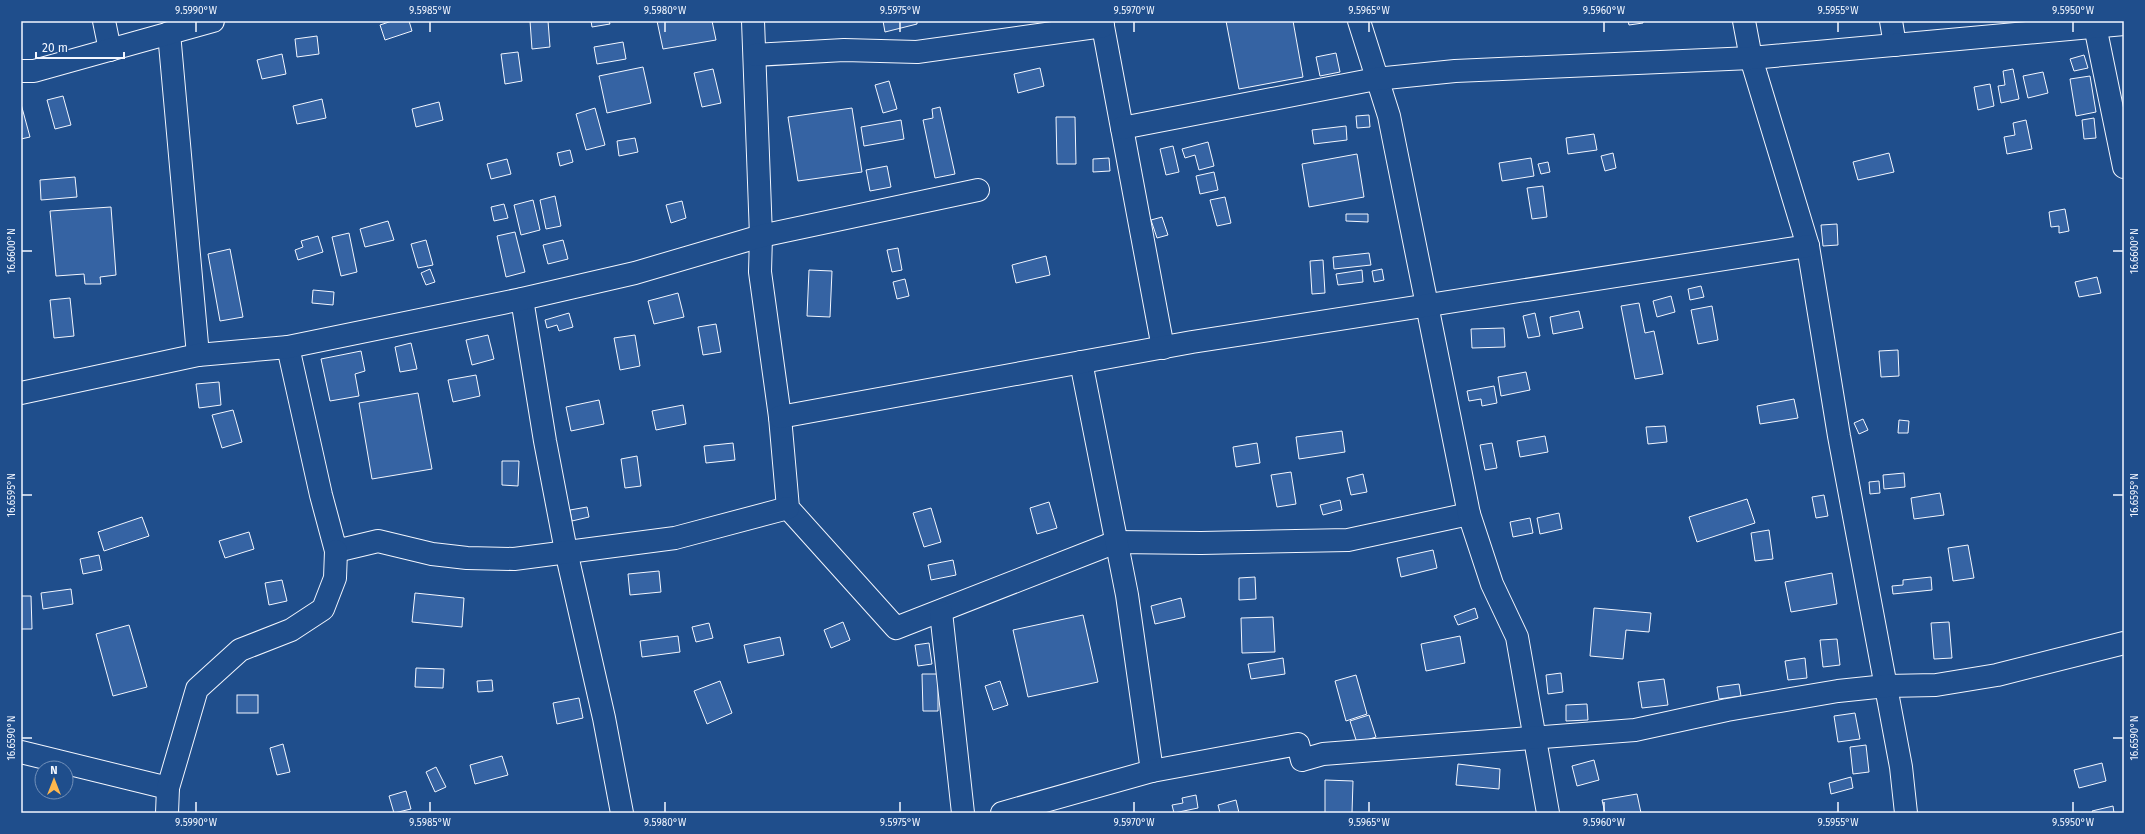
<svg xmlns="http://www.w3.org/2000/svg" width="2145" height="834" viewBox="0 0 2145 834" font-family="'Fira Sans',sans-serif">
  <style>
    .building { fill: #3563a3; stroke: #f2f6ff }
    .lines { fill: none; stroke-linecap: round; stroke-linejoin: round }
    .minor-casing { stroke: #f2f6ff; stroke-width: 24 }
    .minor { stroke: #1f4e8c; stroke-width: 22 }
    .ticks { fill: none; stroke: #f2f6ff; stroke-width: 1.5 }
    .neatline { fill: none; stroke: #f2f6ff; stroke-width: 1.5 }
    .ticks-label { font-size: 10px; text-anchor: middle; fill: #f2f6ff }
  </style>
  <rect width="100%" height="100%" fill="#1f4e8c"/>
  <g class="building">
    <path d="M392,21H409L412,31L385,40L380,25Z"/>
    <path d="M530,21H548L550,47L532,49Z"/>
    <path d="M591,21H609L610,24L592,27Z"/>
    <path d="M657,21H712L716,40L663,49Z"/>
    <path d="M883,21H917V24L885,32Z"/>
    <path d="M1226,21H1293L1303,77L1239,89Z"/>
    <path d="M1628,21H1643V23L1629,25Z"/>
    <path d="M317,36L319,54L297,57L295,39Z"/>
    <path d="M623,42L626,59L597,64L594,47Z"/>
    <path d="M518,52L522,81L505,84L501,54Z"/>
    <path d="M1336,53L1340,72L1320,76L1316,57Z"/>
    <path d="M282,54L286,74L262,79L257,60Z"/>
    <path d="M2084,55L2088,68L2074,71L2070,59Z"/>
    <path d="M643,67L651,103L607,113L599,76Z"/>
    <path d="M1040,68L1044,86L1018,93L1014,74Z"/>
    <path d="M713,69L721,103L702,107L694,73Z"/>
    <path d="M2013,69L2019,99L2001,103L1998,86L2005,85L2003,71Z"/>
    <path d="M2043,72L2048,93L2028,98L2023,76Z"/>
    <path d="M2090,76L2096,112L2076,116L2070,79Z"/>
    <path d="M889,81L897,109L883,113L875,85Z"/>
    <path d="M1990,84L1994,106L1978,110L1974,87Z"/>
    <path d="M63,96L71,125L55,129L47,100Z"/>
    <path d="M322,99L326,118L297,124L293,106Z"/>
    <path d="M439,102L443,120L416,127L412,109Z"/>
    <path d="M21,104L30,137L21,139Z"/>
    <path d="M940,107L955,174L935,178L923,120L933,118L932,109Z"/>
    <path d="M595,108L605,145L586,150L576,114Z"/>
    <path d="M852,108L862,172L798,181L788,117Z"/>
    <path d="M1369,115L1370,127L1357,128L1356,116Z"/>
    <path d="M1056,117H1075L1076,164H1057Z"/>
    <path d="M2094,118L2096,138L2084,139L2082,120Z"/>
    <path d="M901,120L904,139L864,146L861,127Z"/>
    <path d="M2026,120L2032,149L2007,154L2004,137L2015,135L2013,123Z"/>
    <path d="M1346,126L1347,140L1314,144L1312,130Z"/>
    <path d="M1594,134L1597,150L1568,154L1566,138Z"/>
    <path d="M635,138L638,152L619,156L617,141Z"/>
    <path d="M1208,142L1214,166L1199,170L1195,155L1185,158L1182,149Z"/>
    <path d="M1173,146L1179,172L1166,175L1160,149Z"/>
    <path d="M570,150L573,162L560,166L557,153Z"/>
    <path d="M1613,153L1616,168L1605,171L1601,156Z"/>
    <path d="M1889,153L1894,172L1858,180L1853,162Z"/>
    <path d="M1357,154L1364,197L1309,207L1302,164Z"/>
    <path d="M1109,158L1110,171L1093,172V159Z"/>
    <path d="M1531,158L1534,176L1502,181L1499,163Z"/>
    <path d="M507,159L511,174L491,179L487,164Z"/>
    <path d="M1548,162L1550,172L1541,174L1538,164Z"/>
    <path d="M887,166L891,187L870,191L866,170Z"/>
    <path d="M1214,172L1218,190L1200,194L1196,176Z"/>
    <path d="M75,177L77,197L41,200L40,180Z"/>
    <path d="M1543,186L1547,217L1532,219L1527,188Z"/>
    <path d="M555,196L561,226L546,229L540,200Z"/>
    <path d="M1225,197L1231,223L1217,226L1210,200Z"/>
    <path d="M533,200L540,230L521,235L514,205Z"/>
    <path d="M682,201L686,218L671,223L666,205Z"/>
    <path d="M504,204L508,218L494,221L491,207Z"/>
    <path d="M111,207L116,275L100,277L101,284H85L84,274L56,276L50,211Z"/>
    <path d="M2065,209L2069,231L2059,233V226L2051,227L2049,212Z"/>
    <path d="M1346,214H1368V222L1346,221Z"/>
    <path d="M1162,217L1168,235L1157,238L1151,220Z"/>
    <path d="M388,221L394,240L365,247L360,229Z"/>
    <path d="M1837,224L1838,245L1823,246L1821,225Z"/>
    <path d="M515,232L525,272L506,277L497,236Z"/>
    <path d="M349,233L357,272L341,276L332,237Z"/>
    <path d="M318,236L323,252L298,260L295,250L303,247L301,241Z"/>
    <path d="M426,240L433,265L418,268L411,244Z"/>
    <path d="M563,240L568,259L548,264L543,245Z"/>
    <path d="M898,248L902,270L892,272L887,250Z"/>
    <path d="M230,249L243,317L220,321L208,254Z"/>
    <path d="M1369,253L1371,265L1334,269L1333,257Z"/>
    <path d="M1046,256L1050,275L1016,283L1012,265Z"/>
    <path d="M1323,260L1325,293L1312,294L1310,261Z"/>
    <path d="M430,269L435,282L426,285L421,273Z"/>
    <path d="M1382,269L1384,280L1374,282L1372,271Z"/>
    <path d="M809,270L832,271L830,317L807,316Z"/>
    <path d="M1362,270L1363,282L1338,285L1336,274Z"/>
    <path d="M2097,277L2101,293L2079,297L2075,282Z"/>
    <path d="M905,279L909,296L897,299L893,282Z"/>
    <path d="M1701,286L1704,297L1690,300L1688,289Z"/>
    <path d="M313,290L334,292L333,305L312,303Z"/>
    <path d="M678,293L684,317L654,324L648,301Z"/>
    <path d="M1671,296L1675,312L1657,317L1653,301Z"/>
    <path d="M70,298L74,336L54,338L50,300Z"/>
    <path d="M1639,303L1645,333L1654,331L1663,374L1635,379L1621,306Z"/>
    <path d="M1712,306L1718,340L1698,344L1691,310Z"/>
    <path d="M1579,311L1583,328L1553,334L1550,317Z"/>
    <path d="M569,313L573,327L559,331L557,325L547,328L545,320Z"/>
    <path d="M1535,313L1540,336L1528,338L1523,316Z"/>
    <path d="M716,324L721,352L703,355L698,327Z"/>
    <path d="M1504,328L1505,347L1472,348L1471,329Z"/>
    <path d="M488,335L494,359L472,365L466,340Z"/>
    <path d="M635,335L640,366L620,370L614,338Z"/>
    <path d="M411,343L417,369L400,372L395,347Z"/>
    <path d="M1898,350L1899,376L1881,377L1879,351Z"/>
    <path d="M361,351L365,371L355,374L359,396L330,401L321,359Z"/>
    <path d="M1526,372L1530,390L1501,396L1498,377Z"/>
    <path d="M476,375L480,396L453,402L448,380Z"/>
    <path d="M219,382L221,405L199,408L196,384Z"/>
    <path d="M1494,386L1497,403L1482,406L1481,399L1469,401L1467,391Z"/>
    <path d="M418,393L432,469L372,479L359,403Z"/>
    <path d="M1794,399L1798,418L1760,424L1757,406Z"/>
    <path d="M599,400L604,424L571,431L566,407Z"/>
    <path d="M683,405L686,424L656,430L652,411Z"/>
    <path d="M233,410L242,442L222,448L212,415Z"/>
    <path d="M1863,419L1868,430L1859,434L1854,423Z"/>
    <path d="M1899,420L1909,421L1908,433H1898Z"/>
    <path d="M1665,426L1667,442L1648,444L1646,427Z"/>
    <path d="M1342,431L1345,452L1299,459L1296,437Z"/>
    <path d="M1545,436L1548,452L1520,457L1517,441Z"/>
    <path d="M733,443L735,460L706,463L704,446Z"/>
    <path d="M1257,443L1260,463L1236,467L1233,447Z"/>
    <path d="M1492,443L1497,468L1485,470L1480,445Z"/>
    <path d="M637,456L641,486L625,488L621,459Z"/>
    <path d="M502,461H519L518,486L502,485Z"/>
    <path d="M1291,472L1296,504L1277,507L1271,475Z"/>
    <path d="M1904,473L1905,487L1884,489L1883,475Z"/>
    <path d="M1363,474L1367,492L1351,495L1347,478Z"/>
    <path d="M1879,481L1880,493L1870,494L1869,482Z"/>
    <path d="M1940,493L1944,515L1914,519L1911,498Z"/>
    <path d="M1824,495L1828,516L1816,518L1812,497Z"/>
    <path d="M1747,499L1755,523L1697,542L1689,517Z"/>
    <path d="M1340,500L1342,510L1323,515L1320,505Z"/>
    <path d="M1049,502L1057,528L1037,534L1030,508Z"/>
    <path d="M587,507L589,517L572,521L570,510Z"/>
    <path d="M931,508L941,542L924,547L913,513Z"/>
    <path d="M1559,513L1562,529L1540,534L1537,518Z"/>
    <path d="M142,517L149,536L104,551L98,532Z"/>
    <path d="M1530,518L1533,533L1513,537L1510,522Z"/>
    <path d="M1769,530L1773,559L1755,561L1751,533Z"/>
    <path d="M249,532L254,549L225,558L219,541Z"/>
    <path d="M1968,545L1974,578L1953,581L1948,548Z"/>
    <path d="M1433,550L1437,568L1401,577L1397,558Z"/>
    <path d="M99,555L102,570L83,574L80,559Z"/>
    <path d="M953,560L956,575L931,580L928,565Z"/>
    <path d="M659,571L661,592L630,595L628,574Z"/>
    <path d="M1832,573L1837,604L1791,612L1785,582Z"/>
    <path d="M1255,577L1256,599L1239,600V578Z"/>
    <path d="M1931,577L1932,590L1893,594L1892,586L1903,585V580Z"/>
    <path d="M282,580L287,601L269,605L265,583Z"/>
    <path d="M71,589L73,604L43,609L41,593Z"/>
    <path d="M415,593L464,598L462,627L412,622Z"/>
    <path d="M21,596H31L32,629H21Z"/>
    <path d="M1181,598L1185,617L1155,624L1151,606Z"/>
    <path d="M1475,608L1478,618L1458,625L1454,616Z"/>
    <path d="M1594,608L1651,613L1649,632L1626,630L1623,659L1590,656Z"/>
    <path d="M1083,615L1098,682L1028,697L1013,630Z"/>
    <path d="M1273,617L1275,652L1242,653L1241,618Z"/>
    <path d="M843,622L850,640L831,648L824,630Z"/>
    <path d="M1949,622L1952,658L1934,659L1931,623Z"/>
    <path d="M709,623L713,638L696,642L692,627Z"/>
    <path d="M129,625L147,687L113,696L96,634Z"/>
    <path d="M678,636L680,652L642,657L640,641Z"/>
    <path d="M1460,636L1465,663L1426,671L1421,644Z"/>
    <path d="M780,637L784,655L748,663L744,645Z"/>
    <path d="M1837,639L1840,665L1823,667L1820,640Z"/>
    <path d="M929,643L932,664L918,666L915,645Z"/>
    <path d="M1283,658L1285,674L1251,679L1248,664Z"/>
    <path d="M1805,658L1807,678L1788,680L1785,661Z"/>
    <path d="M416,668L444,669L443,688L415,687Z"/>
    <path d="M1561,673L1563,692L1548,694L1546,675Z"/>
    <path d="M922,674H938V711H923Z"/>
    <path d="M1356,675L1367,714L1346,721L1335,681Z"/>
    <path d="M1664,679L1668,705L1642,708L1638,682Z"/>
    <path d="M492,680L493,691L478,692L477,681Z"/>
    <path d="M720,681L732,713L707,724L694,691Z"/>
    <path d="M1000,681L1008,705L993,710L985,686Z"/>
    <path d="M1739,684L1741,696L1719,699L1717,687Z"/>
    <rect x="237" y="695" width="21" height="18"/>
    <path d="M579,698L583,718L557,724L553,703Z"/>
    <path d="M1587,704L1588,720L1566,721V705Z"/>
    <path d="M1855,713L1860,739L1838,742L1834,716Z"/>
    <path d="M1369,715L1376,737L1357,743L1350,721Z"/>
    <path d="M283,744L290,772L277,775L270,748Z"/>
    <path d="M1866,745L1869,772L1853,774L1850,747Z"/>
    <path d="M502,756L508,775L475,784L470,765Z"/>
    <path d="M1594,760L1599,780L1577,786L1572,766Z"/>
    <path d="M2102,763L2106,781L2079,788L2074,770Z"/>
    <path d="M1458,764L1500,769L1499,789L1456,785Z"/>
    <path d="M436,767L446,787L435,792L426,772Z"/>
    <path d="M1851,777L1853,788L1831,794L1829,783Z"/>
    <path d="M1325,780L1353,781L1352,813H1325Z"/>
    <path d="M406,791L411,809L394,813L389,796Z"/>
    <path d="M1637,794L1641,813H1605L1602,800Z"/>
    <path d="M1196,795L1198,808L1174,813L1172,805L1183,803L1182,798Z"/>
    <path d="M1236,800L1239,813H1220L1218,805Z"/>
    <path d="M2113,806L2114,813H2093L2092,811Z"/>
  </g>
  <g class="lines">
    <defs>
      <g id="minor">
        <path d="M104,21L110,50"/>
        <path d="M753,21L761,236L760,272L780,417L788,508L896,628L1116,542L1201,543L1348,540L1469,514"/>
        <path d="M1102,21L1163,348"/>
        <path d="M1359,21L1389,116L1469,514L1492,584L1517,637L1548,813"/>
        <path d="M1744,21L1751,58L1808,246L1839,436L1901,767L1906,813"/>
        <path d="M1891,21L1895,45"/>
        <path d="M2095,26L2124,167"/>
        <path d="M169,33L198,355"/>
        <path d="M755,55L844,50L917,52L1103,26"/>
        <path d="M21,71H34L213,21"/>
        <path d="M1122,128L1376,79L1455,71L1751,58L2124,24"/>
        <path d="M522,299L545,441L566,551L604,718L622,813"/>
        <path d="M288,347L321,495L336,551L378,541L432,554L467,558L514,559L675,538L788,508"/>
        <path d="M1081,362L1127,595L1152,771"/>
        <path d="M21,393L198,355L288,347L522,299L635,273L761,236L978,190"/>
        <path d="M780,417L1192,342L1808,246"/>
        <path d="M941,612L963,813"/>
        <path d="M21,752L168,788"/>
        <path d="M167,813L168,788L197,689L240,650L291,630L323,609L335,578L336,551"/>
        <path d="M1002,813L1152,771L1298,744L1302,760L1323,754L1635,730L1727,710L1838,691L1886,686L1936,685L1997,675L2124,643"/>
      </g>
    </defs>
    <use href="#minor" class="minor-casing"/>
    <use href="#minor" class="minor"/>
  </g>
  <path class="ticks" d="M196,22V32M430,22V32M665,22V32M900,22V32M1134,22V32M1369,22V32M1604,22V32M1838,22V32M2073,22V32M22,251H32M2113,251H2123M22,495H32M2113,495H2123M22,738H32M2113,738H2123M196,802V812M430,802V812M665,802V812M900,802V812M1134,802V812M1369,802V812M1604,802V812M1838,802V812M2073,802V812"/>
  <rect width="2145" height="834" fill="none" stroke="#1f4e8c" stroke-width="44"/>
  <g transform="translate(54 780)"><circle r="19" fill="#1f4e8c" stroke="#7391ba"/>
  <path d="M0-3L7 15L0 10L-7 15Z" fill="#ffb74d"/>
  <text y="-6" font-size="11" font-weight="bold" text-anchor="middle" fill="#f2f6ff">N</text>
  </g>
  <path d="M36 52v6h88v-6" fill="none" stroke="#f2f6ff" stroke-width="2"/>
  <text x="42" y="52" font-size="12" fill="#f2f6ff" stroke="#1f4e8c" stroke-width="3" paint-order="stroke">20 m</text>
  <rect x="22" y="22" width="2101" height="790" class="neatline"/>
  <g class="ticks-label">
    <text x="196" y="14">9.5990°W</text>
    <text x="430" y="14">9.5985°W</text>
    <text x="665" y="14">9.5980°W</text>
    <text x="900" y="14">9.5975°W</text>
    <text x="1134" y="14">9.5970°W</text>
    <text x="1369" y="14">9.5965°W</text>
    <text x="1604" y="14">9.5960°W</text>
    <text x="1838" y="14">9.5955°W</text>
    <text x="2073" y="14">9.5950°W</text>
    <text transform="translate(11 251) rotate(-90)" y="4">16.6600°N</text>
    <text transform="translate(2134 251) rotate(-90)" y="4">16.6600°N</text>
    <text transform="translate(11 495) rotate(-90)" y="4">16.6595°N</text>
    <text transform="translate(2134 495) rotate(-90)" y="4">16.6595°N</text>
    <text transform="translate(11 738) rotate(-90)" y="4">16.6590°N</text>
    <text transform="translate(2134 738) rotate(-90)" y="4">16.6590°N</text>
    <text x="196" y="826">9.5990°W</text>
    <text x="430" y="826">9.5985°W</text>
    <text x="665" y="826">9.5980°W</text>
    <text x="900" y="826">9.5975°W</text>
    <text x="1134" y="826">9.5970°W</text>
    <text x="1369" y="826">9.5965°W</text>
    <text x="1604" y="826">9.5960°W</text>
    <text x="1838" y="826">9.5955°W</text>
    <text x="2073" y="826">9.5950°W</text>
  </g>
</svg>
